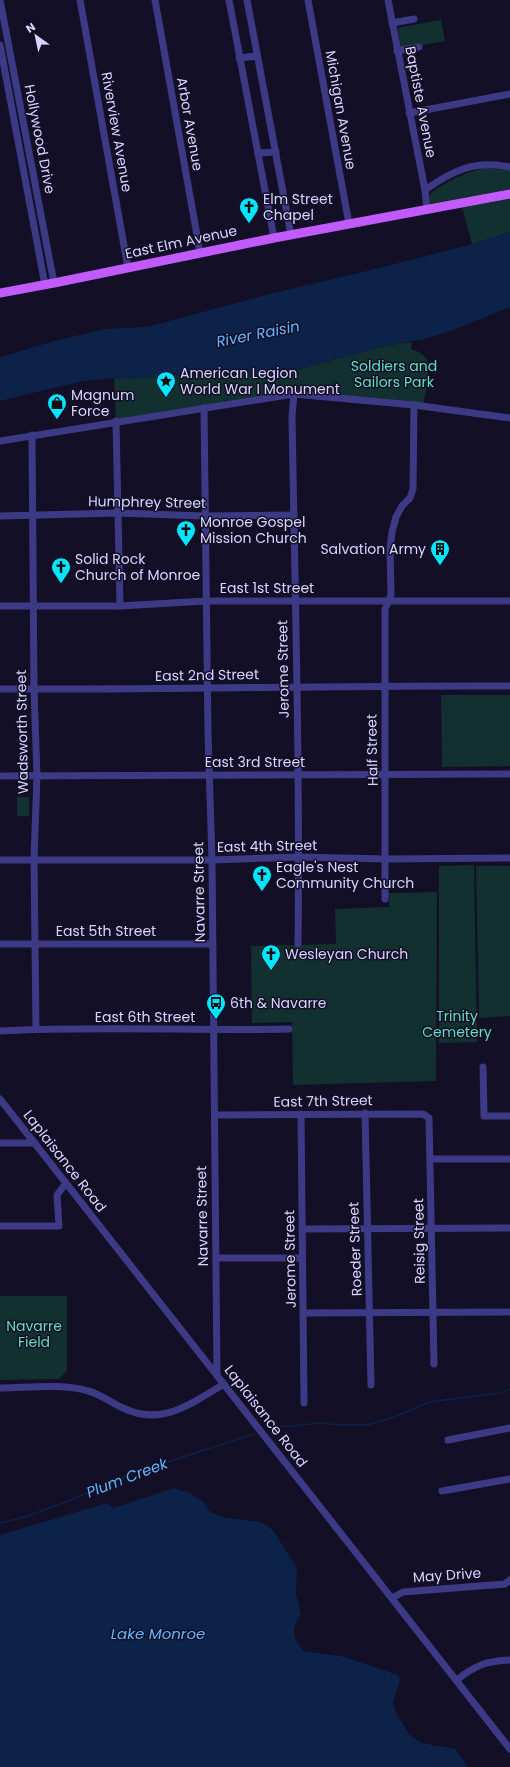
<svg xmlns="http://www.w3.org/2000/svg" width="510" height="1767" viewBox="0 0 510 1767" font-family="Poppins,sans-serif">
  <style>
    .green { fill: #12302f }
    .water { fill: #0c2248 }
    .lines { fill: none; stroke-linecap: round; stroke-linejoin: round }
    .stream { stroke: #0c2248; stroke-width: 1.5 }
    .minor { stroke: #3d3a85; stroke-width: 7 }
    .major { stroke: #c25bff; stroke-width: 9 }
    .labels { text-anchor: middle; stroke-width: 3; stroke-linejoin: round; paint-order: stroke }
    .street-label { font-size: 14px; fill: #d9d4ff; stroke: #130f26 }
    .poi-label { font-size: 14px; fill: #d9d4ff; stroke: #130f26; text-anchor: start }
    .park-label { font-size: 14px; fill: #5fe0c0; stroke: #130f26 }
    .water-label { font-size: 15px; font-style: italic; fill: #62b6ff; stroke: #130f26 }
  </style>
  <rect width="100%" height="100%" fill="#130f26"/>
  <g class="green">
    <path d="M441,20L445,41L405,48L401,47L398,29L401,27Z"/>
    <path d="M485,168L510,170V189L431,204L430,202V194C446,181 463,173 485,168Z"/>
    <path d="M510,194V232L472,244L461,203Z"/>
    <path d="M412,342L411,349C416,351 421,352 425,357C433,366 425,394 423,406L294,394L116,421L114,378L125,379L168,376L276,373L292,371L389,345Z"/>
    <path d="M441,695H510V766L442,767Z"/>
    <rect x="17" y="797" width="12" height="19"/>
    <path d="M474,865L477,1042L439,1043V866Z"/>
    <path d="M476,866H510V1016L479,1018Z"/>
    <path d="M437,892L436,1081L293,1085L292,1022L252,1023L251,946L336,944L335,909L389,907V893Z"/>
    <path d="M0,1296H67V1371L59,1379L0,1380Z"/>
  </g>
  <g class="water">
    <path d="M510,232V307L451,331L424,339L389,345L292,371L276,373L168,376L125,379L114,378L83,381L0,401V357L58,340L105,329L147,327L266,295L379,268L472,244Z"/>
    <path d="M174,1488L190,1493L203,1502L210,1512L226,1518L261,1522L273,1530L297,1568L296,1593L301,1615C290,1627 293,1639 303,1651L345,1657L398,1675L400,1679L393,1704L397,1715L409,1734L421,1743L455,1749L468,1767H0V1535L107,1503L114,1508Z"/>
  </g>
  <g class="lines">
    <g class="stream">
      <path d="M271,1427L293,1426L319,1423L340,1425H367L392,1418L429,1402L500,1393L510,1389"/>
      <path d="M0,1523L21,1518L61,1504L134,1473L254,1434"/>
    </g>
    <g class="minor">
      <path d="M0,0L54,283"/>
      <path d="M80,0L128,268"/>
      <path d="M155,0L200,252"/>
      <path d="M229,0L274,238"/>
      <path d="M247,0L291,235"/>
      <path d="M308,0L349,224"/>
      <path d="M388,0L425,190L427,210"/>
      <path d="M392,23L414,19"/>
      <path d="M0,45L45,285"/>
      <path d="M397,51L419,47"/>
      <path d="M239,58L257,56"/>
      <path d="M409,113L510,94"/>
      <path d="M258,153L276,152"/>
      <path d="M425,190C453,170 475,160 510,167"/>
      <path d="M294,394L292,416C295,592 300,768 298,944"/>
      <path d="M204,408L208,733L212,860L217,1375"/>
      <path d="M116,421L120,606"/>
      <path d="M32,435L34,689L37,776L34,859L36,1029"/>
      <path d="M0,441L294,394L414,405L510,418"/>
      <path d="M0,516L118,513L205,516L294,515"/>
      <path d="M0,606H120L206,601H510"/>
      <path d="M0,689C170,690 340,685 510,686"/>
      <path d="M0,776L510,774"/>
      <path d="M0,860H212L299,857L385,859L510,858"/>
      <path d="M385,899V609L391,595L390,549L392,532L396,517L402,506L410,498L413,489L414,405"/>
      <path d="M0,944H213"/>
      <path d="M0,1031C96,1026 193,1031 289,1029"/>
      <path d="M483,1067L484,1116H510"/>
      <path d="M0,1099L510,1749"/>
      <path d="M365,1113L371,1385"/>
      <path d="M301,1114L304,1403"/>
      <path d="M215,1115L423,1114L429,1118L434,1364"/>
      <path d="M0,1143H35"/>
      <path d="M431,1159H510"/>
      <path d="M0,1226H59L57,1195L66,1183"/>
      <path d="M302,1229L510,1228"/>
      <path d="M216,1258H302"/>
      <path d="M303,1313L510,1312"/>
      <path d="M0,1388C27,1388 62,1383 88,1391C101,1394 111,1403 123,1408C162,1427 192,1403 224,1384"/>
      <path d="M448,1440L510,1428"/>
      <path d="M442,1491L510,1479"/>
      <path d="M392,1598L403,1592L505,1584L510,1580"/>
      <path d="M457,1680C475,1665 487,1661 510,1660"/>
    </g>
    <path class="major" d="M0,293L54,283L274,238L510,194"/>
  </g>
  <defs>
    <symbol id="church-pin" viewBox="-11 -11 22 30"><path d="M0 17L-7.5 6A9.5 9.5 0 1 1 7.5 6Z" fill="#00e5ff" stroke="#130f26"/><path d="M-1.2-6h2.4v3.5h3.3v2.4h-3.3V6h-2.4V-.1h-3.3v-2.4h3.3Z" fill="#111"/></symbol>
    <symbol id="sight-pin" viewBox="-11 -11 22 30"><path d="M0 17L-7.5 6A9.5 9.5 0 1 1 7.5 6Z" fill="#00e5ff" stroke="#130f26"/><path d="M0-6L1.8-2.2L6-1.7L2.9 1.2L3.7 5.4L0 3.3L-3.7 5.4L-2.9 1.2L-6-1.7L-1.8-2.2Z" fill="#111"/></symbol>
    <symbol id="shop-pin" viewBox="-11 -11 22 30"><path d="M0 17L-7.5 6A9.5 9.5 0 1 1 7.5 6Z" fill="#00e5ff" stroke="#130f26"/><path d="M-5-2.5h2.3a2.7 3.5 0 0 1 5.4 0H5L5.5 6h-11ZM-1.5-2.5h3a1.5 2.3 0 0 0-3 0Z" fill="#111"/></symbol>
    <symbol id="building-pin" viewBox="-11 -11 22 30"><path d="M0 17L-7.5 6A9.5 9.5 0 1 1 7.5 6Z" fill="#00e5ff" stroke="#130f26"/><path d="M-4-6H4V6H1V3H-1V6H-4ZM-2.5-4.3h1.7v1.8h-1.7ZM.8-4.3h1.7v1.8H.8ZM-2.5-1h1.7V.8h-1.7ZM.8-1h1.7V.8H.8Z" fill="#111"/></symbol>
    <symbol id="bus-pin" viewBox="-11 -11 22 30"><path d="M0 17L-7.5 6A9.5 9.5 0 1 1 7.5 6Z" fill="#00e5ff" stroke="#130f26"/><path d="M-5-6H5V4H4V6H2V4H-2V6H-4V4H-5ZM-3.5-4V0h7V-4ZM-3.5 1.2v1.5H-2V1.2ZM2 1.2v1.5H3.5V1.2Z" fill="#111"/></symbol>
  </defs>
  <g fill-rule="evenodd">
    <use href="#church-pin" x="238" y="196" width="22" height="30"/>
    <use href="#sight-pin" x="155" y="370" width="22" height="30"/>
    <use href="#shop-pin" x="46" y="392" width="22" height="30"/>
    <use href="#church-pin" x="175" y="519" width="22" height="30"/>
    <use href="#building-pin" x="429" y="538" width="22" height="30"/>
    <use href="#church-pin" x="50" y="556" width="22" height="30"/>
    <use href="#church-pin" x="251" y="864" width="22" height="30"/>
    <use href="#church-pin" x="260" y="943" width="22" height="30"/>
    <use href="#bus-pin" x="205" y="992" width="22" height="30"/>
  </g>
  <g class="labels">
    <g class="street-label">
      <text transform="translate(421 102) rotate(79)" y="5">Baptiste Avenue</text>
      <text transform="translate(341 110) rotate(80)" y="5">Michigan Avenue</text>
      <text transform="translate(190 124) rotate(80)" y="5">Arbor Avenue</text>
      <text transform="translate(117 132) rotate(80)" y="5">Riverview Avenue</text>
      <text transform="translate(40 139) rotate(79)" y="5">Hollywood Drive</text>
      <text transform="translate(181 242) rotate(-12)" y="5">East Elm Avenue</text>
      <text transform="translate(147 502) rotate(1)" y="5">Humphrey Street</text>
      <text x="267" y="593">East 1st Street</text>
      <text transform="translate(283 669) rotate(-91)" y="5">Jerome Street</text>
      <text transform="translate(207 675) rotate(-1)" y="5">East 2nd Street</text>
      <text transform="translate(22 732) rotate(-91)" y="5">Wadsworth Street</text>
      <text transform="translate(372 750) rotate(-91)" y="5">Half Street</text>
      <text x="255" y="767">East 3rd Street</text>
      <text transform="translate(267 846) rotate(-1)" y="5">East 4th Street</text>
      <text transform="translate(199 892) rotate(-91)" y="5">Navarre Street</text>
      <text x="106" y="936">East 5th Street</text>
      <text x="145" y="1022">East 6th Street</text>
      <text transform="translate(323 1101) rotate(-1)" y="5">East 7th Street</text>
      <text transform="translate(65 1161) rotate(52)" y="5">Laplaisance Road</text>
      <text transform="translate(202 1216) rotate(-91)" y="5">Navarre Street</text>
      <text transform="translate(419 1241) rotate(-91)" y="5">Reisig Street</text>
      <text transform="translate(355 1249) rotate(-92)" y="5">Roeder Street</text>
      <text transform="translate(290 1259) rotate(-91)" y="5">Jerome Street</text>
      <text transform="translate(266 1416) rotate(52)" y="5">Laplaisance Road</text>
      <text transform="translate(447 1575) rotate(-4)" y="5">May Drive</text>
    </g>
    <g class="poi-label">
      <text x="263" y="204">Elm Street<tspan x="263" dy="16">Chapel</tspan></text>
      <text x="180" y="378">American Legion<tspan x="180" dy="16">World War I Monument</tspan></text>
      <text x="71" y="400">Magnum<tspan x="71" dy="16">Force</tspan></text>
      <text x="200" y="527">Monroe Gospel<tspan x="200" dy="16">Mission Church</tspan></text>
      <text x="426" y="554" text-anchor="end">Salvation Army</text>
      <text x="75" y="564">Solid Rock<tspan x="75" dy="16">Church of Monroe</tspan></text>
      <text x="276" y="872">Eagle's Nest<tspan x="276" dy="16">Community Church</tspan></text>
      <text x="285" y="959">Wesleyan Church</text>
      <text x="230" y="1008">6th &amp; Navarre</text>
    </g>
    <g class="park-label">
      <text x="394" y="371">Soldiers and<tspan x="394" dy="16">Sailors Park</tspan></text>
      <text x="457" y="1021">Trinity<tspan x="457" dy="16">Cemetery</tspan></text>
      <text x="34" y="1331">Navarre<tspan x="34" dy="16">Field</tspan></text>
    </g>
    <g class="water-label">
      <text transform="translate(258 334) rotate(-11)" y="5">River Raisin</text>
      <text transform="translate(127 1478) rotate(-21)" y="5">Plum Creek</text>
      <text x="158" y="1639">Lake Monroe</text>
    </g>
  </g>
  <g transform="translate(36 36) rotate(327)" stroke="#130f26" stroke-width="3" paint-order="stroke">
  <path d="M0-3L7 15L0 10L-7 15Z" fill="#d9d4ff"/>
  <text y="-6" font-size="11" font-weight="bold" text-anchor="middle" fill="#d9d4ff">N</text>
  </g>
</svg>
